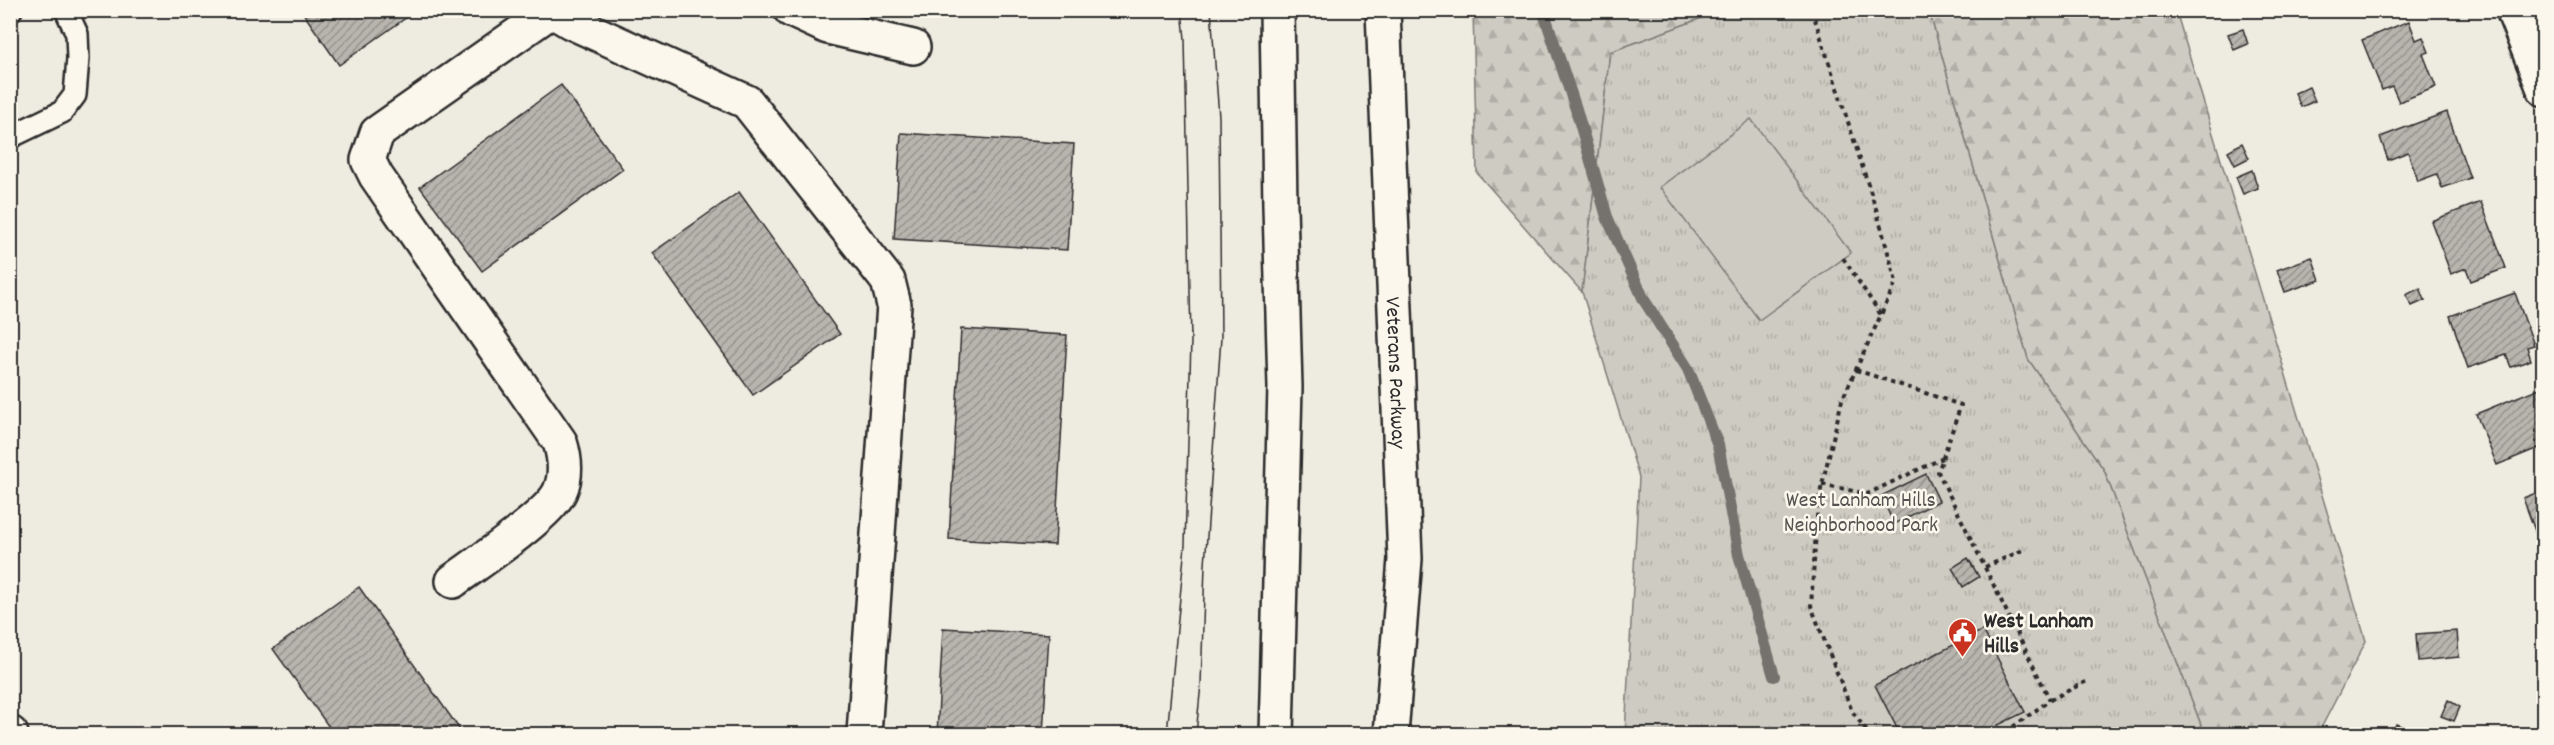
<svg xmlns="http://www.w3.org/2000/svg" width="2554" height="745" viewBox="0 0 2554 745" font-family="Dekko,sans-serif">
  <style>
    .forest { fill: url(#forest-firs); stroke: #7c7b76; stroke-width: 1.5 }
    .park { fill: url(#park-tufts); stroke: #7c7b76; stroke-width: 1.5 }
    .pitch { fill: #cecbc2; stroke: #7c7b76; stroke-width: 1.5 }
    .lines { fill: none; stroke-linecap: round; stroke-linejoin: round }
    .stream { stroke: #74726e; stroke-width: 12 }
    .building { fill: url(#building-hatch); stroke: #2b2b2b; stroke-width: 1.5 }
    .service-casing { stroke: #2b2b2b; stroke-width: 26 }
    .minor-casing { stroke: #2b2b2b; stroke-width: 38 }
    .primary-casing { stroke: #2b2b2b; stroke-width: 38 }
    .path { stroke: #2b2b2b; stroke-width: 4; stroke-dasharray: 4.5 4.5; stroke-linecap: butt }
    .service { stroke: #fbf7ec; stroke-width: 21 }
    .minor { stroke: #fbf7ec; stroke-width: 33 }
    .primary { stroke: #fbf7ec; stroke-width: 33 }
    .tram { stroke: #2b2b2b; stroke-width: 1.5 }
    .labels { text-anchor: middle; stroke-width: 5; stroke-linejoin: round; paint-order: stroke }
    .street-label { font-size: 22px; fill: #2b2b2b; stroke: #fbf7ec }
    .park-label { font-size: 22px; fill: #545351; stroke: #fbf7ec }
    .poi-label { font-size: 22px; font-weight: bold; fill: #2b2b2b; stroke: #fbf7ec; text-anchor: start }
  </style>
  <defs>
    <pattern id="forest-firs" width="22" height="20" patternUnits="userSpaceOnUse" patternTransform="scale(1.5)"><rect width="22" height="20" fill="#cecbc2"/><path d="M5 1l3.5 6h-7zM16 11l3.5 6h-7z" fill="#b1aea7"/></pattern>
    <pattern id="park-tufts" width="24" height="20" patternUnits="userSpaceOnUse" patternTransform="scale(1.5)"><rect width="24" height="20" fill="#cecbc2"/><path d="M3 7l-1-3M5 7V3M7 7l1-3M15 17l-1-3M17 17v-4M19 17l1-3" fill="none" stroke="#b1aea7"/></pattern>
    <pattern id="building-hatch" width="6" height="6" patternUnits="userSpaceOnUse" patternTransform="scale(1.5)"><rect width="6" height="6" fill="#b8b5ae"/><path d="M-1 1l2-2M0 6l6-6M5 7l2-2" fill="none" stroke="#96938e"/></pattern>
  </defs>
  <rect width="100%" height="100%" fill="#eeebe0"/>
  <filter id="ink" filterUnits="userSpaceOnUse"><feTurbulence type="fractalNoise" baseFrequency=".0167" numOctaves="2"/><feDisplacementMap in="SourceGraphic" scale="12" xChannelSelector="R" yChannelSelector="G"/><feConvolveMatrix kernelMatrix="1 2 1 2 8 2 1 2 1" color-interpolation-filters="sRGB"/></filter>
  <g filter="url(#ink)">
    <g class="forest">
      <path d="M1473,11H1721L1610,52L1582,292L1477,173Z"/>
      <path d="M1929,11H2176L2366,641L2318,734H2199L2203,730L2104,470L2028,359Z"/>
    </g>
    <path class="park" d="M1721,11H1929L2028,359L2104,470L2203,730L2199,734H1625L1639,477L1582,292L1610,52Z"/>
    <path class="pitch" d="M1751,119L1851,253L1759,320L1660,187Z"/>
    <g class="lines">
      <path class="stream" d="M1543,10L1576,109L1607,217L1644,300L1688,369L1718,445L1739,555L1774,676"/>
    </g>
    <g class="building">
      <path d="M301,10H417L339,65Z"/>
      <path d="M2409,21L2416,40L2423,37L2429,52L2423,54L2436,87L2399,102L2392,86L2382,90L2362,40Z"/>
      <path d="M2243,29L2248,44L2234,50L2228,34Z"/>
      <path d="M561,85L623,169L482,271L420,187Z"/>
      <path d="M2309,87L2315,101L2301,107L2295,93Z"/>
      <path d="M2447,112L2470,178L2442,188L2437,174L2418,181L2408,152L2388,160L2380,137Z"/>
      <path d="M901,133L1074,144L1067,250L894,239Z"/>
      <path d="M2242,143L2249,158L2235,165L2228,151Z"/>
      <path d="M2252,170L2258,188L2243,194L2236,177Z"/>
      <path d="M739,192L840,334L753,395L652,253Z"/>
      <path d="M2481,202L2506,268L2471,281L2466,268L2451,274L2431,221Z"/>
      <path d="M2312,257L2320,280L2285,292L2277,270Z"/>
      <path d="M2420,288L2425,300L2412,306L2406,295Z"/>
      <path d="M2515,293L2534,345L2527,347L2531,360L2511,367L2506,355L2468,368L2450,316Z"/>
      <path d="M961,329L1067,335L1055,545L949,539Z"/>
      <path d="M2544,386V461L2538,448L2497,465L2476,414Z"/>
      <path d="M1926,474L1939,501L1894,524L1881,496Z"/>
      <path d="M2544,490V549L2542,550L2523,498Z"/>
      <path d="M1968,558L1979,577L1963,587L1952,568Z"/>
      <path d="M359,587L463,734H334L273,649Z"/>
      <path d="M943,628L1049,634L1043,734H937Z"/>
      <path d="M1983,630L2025,712L1998,725L2001,732L1997,734H1900L1875,685Z"/>
      <path d="M2457,631L2459,657L2418,661L2416,634Z"/>
      <path d="M2448,700L2460,707L2454,721L2441,716Z"/>
      <path d="M2396,724L2420,734H2392Z"/>
    </g>
    <g class="lines">
      <defs>
        <g id="service">
          <path d="M10,11L11,10"/>
          <path d="M10,137L62,112L75,95L78,58L77,34L66,10"/>
        </g>
        <g id="minor">
          <path d="M551,10L571,22L747,102L888,281L894,305L864,734"/>
          <path d="M791,10L828,27L913,47"/>
          <path d="M2513,10L2544,89"/>
          <path d="M453,581C477,563 550,515 560,491C567,475 565,458 560,442L376,176L368,160L377,133L551,11"/>
          <path d="M10,733L11,734"/>
        </g>
        <g id="primary">
          <path id="s1" d="M1383,10L1405,559L1391,734"/>
          <path d="M1276,734L1285,387L1280,206L1277,10"/>
        </g>
      </defs>
      <use href="#service" class="service-casing"/>
      <use href="#minor" class="minor-casing"/>
      <use href="#primary" class="primary-casing"/>
      <g class="path">
        <path d="M1812,10L1877,212L1896,282L1842,400L1818,502L1811,606L1852,711L1869,734"/>
        <path d="M1843,258L1881,315"/>
        <path d="M1856,370L1961,405L1938,472L2050,700L2010,729L2013,734"/>
        <path d="M1822,484L1867,494L1943,458"/>
        <path d="M1985,567L2023,550"/>
        <path d="M2050,700L2087,681"/>
      </g>
      <use href="#service" class="service"/>
      <use href="#minor" class="minor"/>
      <use href="#primary" class="primary"/>
      <g class="tram">
        <path d="M1167,734L1185,545L1191,341L1185,39L1182,10"/>
        <path d="M1196,734L1201,684L1205,565L1221,338L1219,117L1211,10"/>
      </g>
    </g>
  </g>
  <defs>
    <symbol id="civic-pin" viewBox="-11 -11 22 30"><path d="M0 17L-7.5 6A9.5 9.5 0 1 1 7.5 6Z" fill="#c8321e" stroke="#fbf7ec"/><path d="M-.6-6.5H3V-4.5H.6V-3L4-1V1h2V6H-6V1h2V-1L-.6-3ZM-1.2 2.5V6h2.4V2.5Z" fill="#fff"/></symbol>
  </defs>
  <g fill-rule="evenodd">
    <use href="#civic-pin" x="1946" y="616" width="33" height="45"/>
  </g>
  <g class="labels">
    <g class="street-label">
      <text dy="8" stroke="none"><textPath href="#s1" startOffset="363">Veterans Parkway</textPath></text>
    </g>
    <g class="park-label">
      <text x="1861" y="506">West Lanham Hills<tspan x="1861" dy="25">Neighborhood Park</tspan></text>
    </g>
    <g class="poi-label">
      <text x="1984" y="627">West Lanham<tspan x="1984" dy="25">Hills</tspan></text>
    </g>
  </g>
  <rect width="2554" height="745" fill="none" stroke="#fbf7ec" stroke-width="36"/>
  <rect x="18" y="18" width="2518" height="709" fill="none" stroke="#2b2b2b" stroke-width="2" filter="url(#ink)"/>
</svg>
